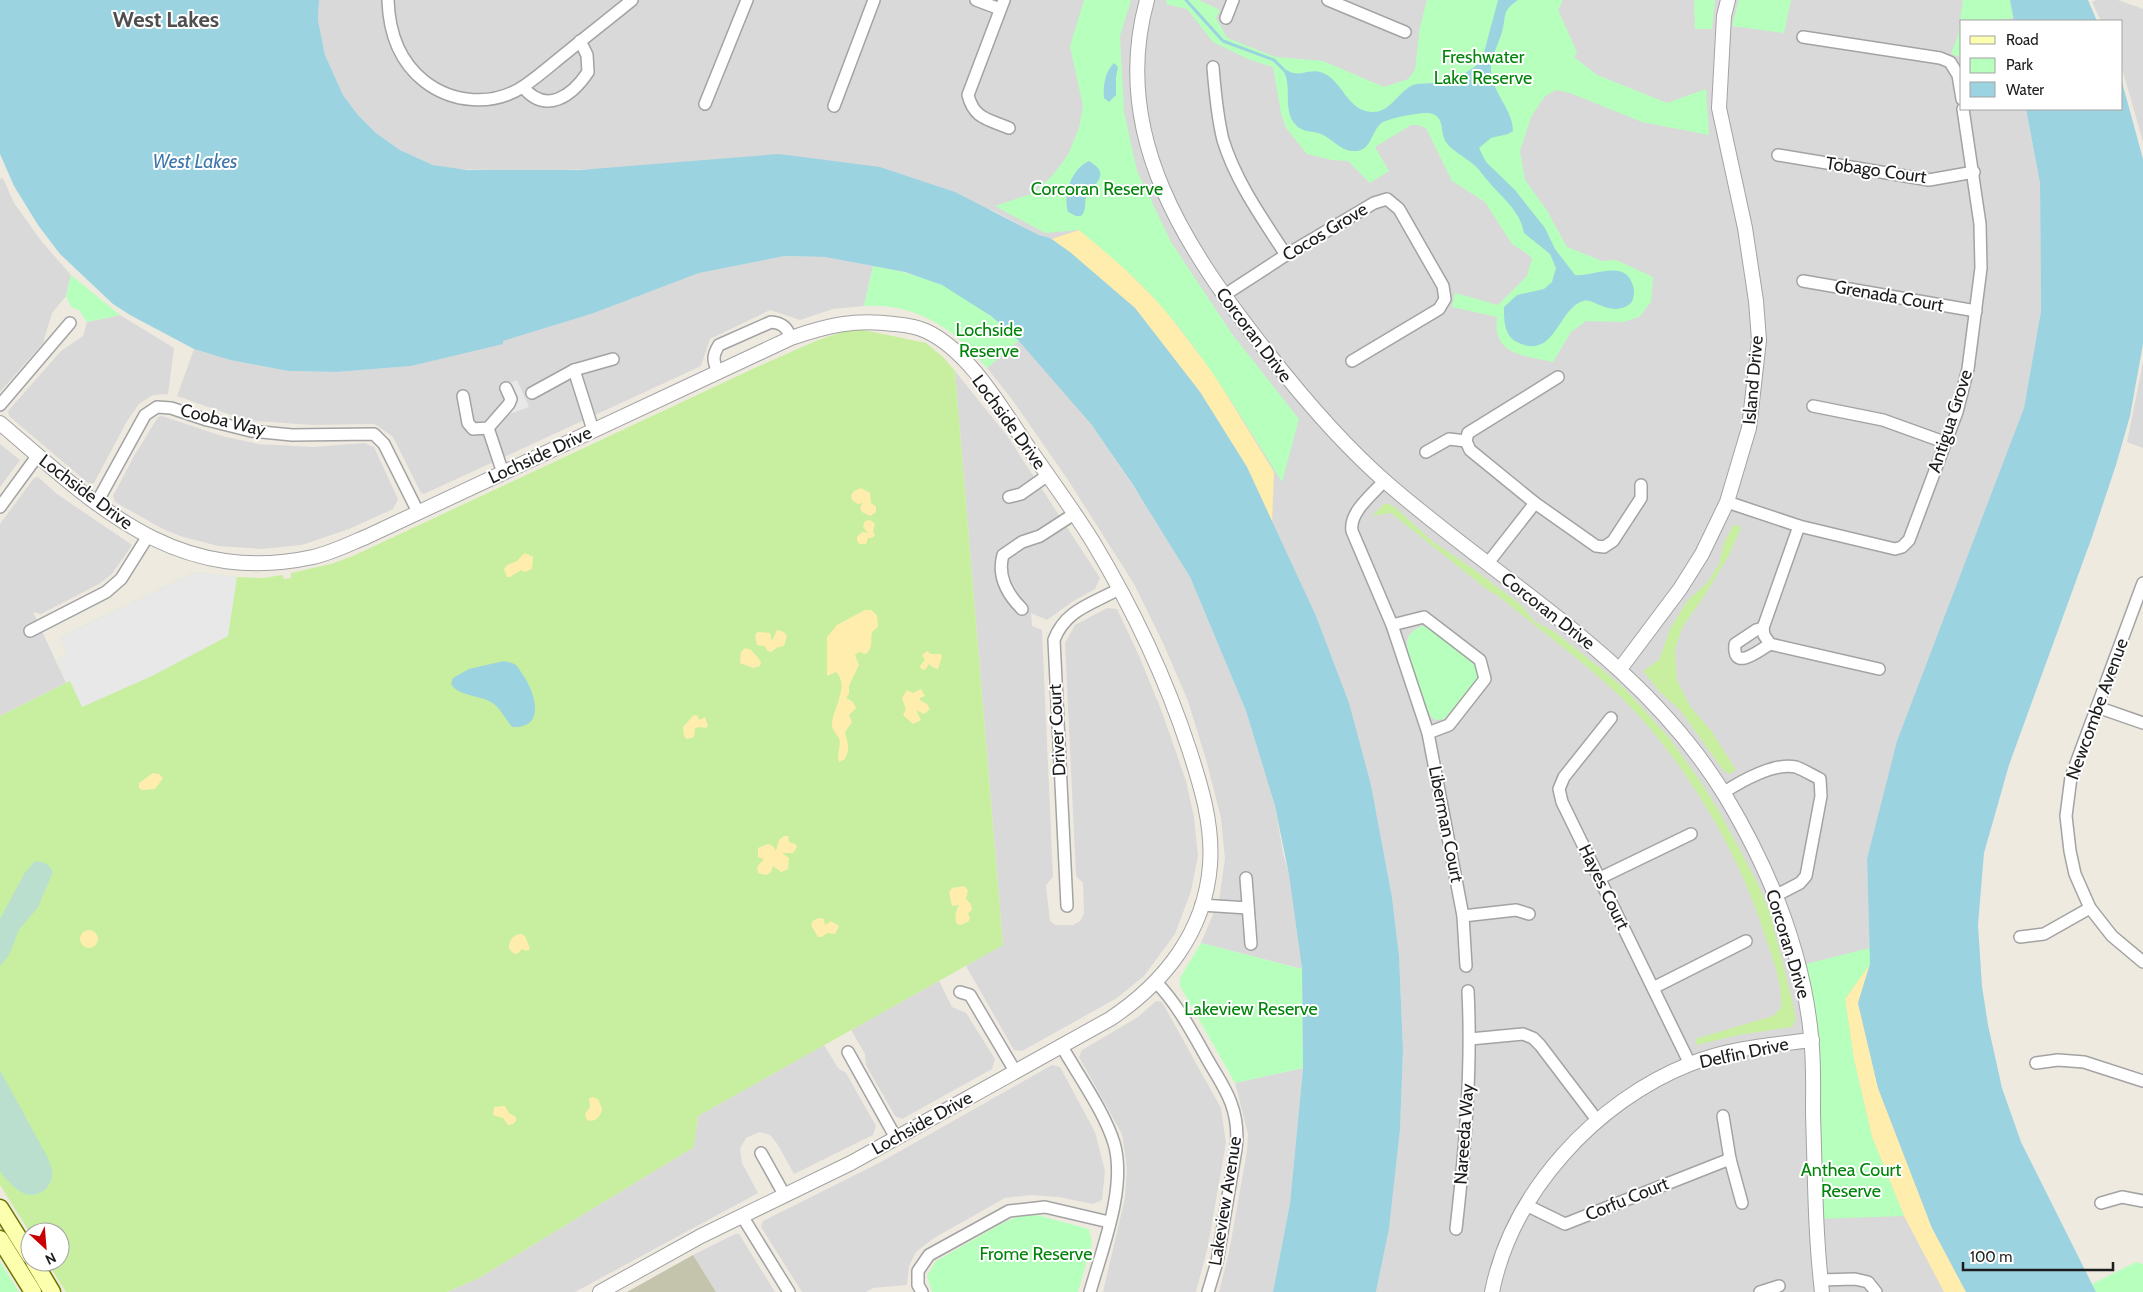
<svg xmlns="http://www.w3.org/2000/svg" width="2143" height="1292" viewBox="0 0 2143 1292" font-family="Cabin,sans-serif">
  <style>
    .residential { fill: #dad9d9 }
    .construction { fill: #c4c3ab }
    .grass { fill: #c8efa0 }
    .wetland { fill: #bbdfce }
    .sand { fill: #ffedae }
    .park { fill: #b7ffbc }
    .parking { fill: #e8e8e8 }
    .water { fill: #9cd3e1 }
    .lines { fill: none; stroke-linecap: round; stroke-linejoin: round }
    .stream { stroke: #9cd3e1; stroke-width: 3 }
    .minor-casing { stroke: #a3a3a3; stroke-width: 14 }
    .tertiary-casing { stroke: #a3a3a3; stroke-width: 16 }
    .secondary-casing { stroke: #6b7600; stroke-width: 19 }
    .minor { stroke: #fff; stroke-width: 11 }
    .tertiary { stroke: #fff; stroke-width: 14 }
    .secondary { stroke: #fcffae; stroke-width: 16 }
    .labels { text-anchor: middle; stroke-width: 4; stroke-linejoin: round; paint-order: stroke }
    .park-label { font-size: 18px; fill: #008409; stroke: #fff }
    .street-label { font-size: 18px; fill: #1c1c1c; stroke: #fff }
    .water-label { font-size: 19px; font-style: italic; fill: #3e77ac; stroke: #fff }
    .district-label { font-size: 22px; font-weight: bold; fill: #4f4f4f; stroke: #fff }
  </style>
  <rect width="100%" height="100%" fill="#efeae0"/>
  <g class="residential">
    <path d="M319,0H2010L2014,21H1962V109H2026L2040,183L2041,311L2024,408L1867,859L1870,964L1932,1228L1966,1292H1376L1389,1229L1400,1130L1403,1050L1399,955L1392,897L1371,785L1272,522L1247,467L1050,238L1039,235L992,210L625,168L529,171L454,169L433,165L400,150L376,133L358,115L343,95L325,55L318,20Z"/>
    <path d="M2096,0H2118L2143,9V142L2122,68V21H2101L2092,2Z"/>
    <path d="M3,178L14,203L42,242L71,275L66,296L52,313L43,343L0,392V179Z"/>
    <path d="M785,256L825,257L873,266L864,306L833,309L800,320L770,310L710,339L701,366L424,494L421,493L393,437L375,424L312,425L256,421L237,417L177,396L194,349L230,360L288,371L337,372L411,366L503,343V341L594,313L699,273Z"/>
    <path d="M120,315L174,348L168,394L153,395L139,404L127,421L94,483L89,484L9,416L8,411L61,351L83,336L87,322Z"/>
    <path d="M1019,340L1050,374L1091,424L1150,511L1190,577L1246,711L1275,806L1283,853L1289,875L1302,969L1201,943L1219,900L1225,859L1221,818L1207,763L1188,701L1163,643L1134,584L1068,480L1011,398L987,368Z"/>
    <path d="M2143,362V448L2127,442Z"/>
    <path d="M955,371L1008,437L1100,578L1095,589L1072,602L1047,620L1031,613L1032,626L1042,630L1053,877L1046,885L1050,921L1055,925H1073L1080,921L1084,914L1083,883L1076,876L1065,643L1075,625L1107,608L1117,609L1140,658L1162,712L1186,781L1194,817L1198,856L1191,891L1175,934L1144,976L1117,998L1022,1051L1014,1050L966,966L1003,944Z"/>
    <path d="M162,416L222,436L258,444L313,447L365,443L374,447L398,499L393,509L349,529L302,545L262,549L218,546L180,536L163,529L115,502L113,496L134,456L158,417Z"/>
    <path d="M0,444L20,460L0,487Z"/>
    <path d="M38,477L57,494L132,545L112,574L99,584L41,614L33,612L66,683L0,716V524L34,478Z"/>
    <path d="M939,981L952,1007L966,1013L995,1059L992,1069L902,1119L895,1116L866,1065L865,1054L851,1030Z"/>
    <path d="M1156,1001L1162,1002L1221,1108L1226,1143L1208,1246L1196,1292H1103L1125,1198L1127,1168L1122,1134L1079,1057L1082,1050L1138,1017Z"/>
    <path d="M824,1045L838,1068L846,1073L876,1126L873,1135L794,1174L778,1145L770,1135L759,1132L746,1138L740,1149L742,1163L758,1193L575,1292H447L479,1278L694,1147L698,1116Z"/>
    <path d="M1052,1065L1060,1067L1095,1132L1105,1171L1102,1200L1093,1204L1059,1197L1031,1195L1005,1198L934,1238L916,1252L909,1266L907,1285L873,1288L866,1292H802L761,1227L763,1221L879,1163Z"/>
    <path d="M1303,1068L1290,1203L1273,1292H1219L1229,1252L1247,1151L1248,1134L1235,1083Z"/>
    <path d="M735,1234H739L775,1292H716L693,1255Z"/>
  </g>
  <path class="construction" d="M693,1255L716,1292H627Z"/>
  <g class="grass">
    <path d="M854,328L926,343L943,357L955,371L1003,945L698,1116L694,1147L479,1278L447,1292H66L47,1262H60V1232L30,1233L0,1185V716L66,683L57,659L67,653L59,638L194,572L237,577L264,578L282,575L284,579L291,578V573L331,564L353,556L759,366L818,340Z"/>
    <path d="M1384,504H1389L1396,508L1432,541L1472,568L1520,604L1534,621L1553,631L1599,667L1626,690L1670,739L1702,784L1720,813L1757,882L1770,913L1793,1004L1796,1019L1792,1027L1738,1035L1697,1045L1695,1039L1773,1016L1781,1008C1783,981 1770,952 1762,927C1735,843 1675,745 1609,686C1573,654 1534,625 1497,595L1489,591L1391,513L1372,516Z"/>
    <path d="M1734,524L1741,528L1729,555L1703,598L1683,626L1675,649L1677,680L1690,706L1712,732L1736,770L1730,774L1724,771L1680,710L1661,693L1643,671L1659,660L1670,629L1688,600L1708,582L1719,564L1724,543Z"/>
  </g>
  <g class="wetland">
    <path d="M35,861C45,862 49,864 53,872L38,907L19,930L9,955L0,966V919L24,874Z"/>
    <path d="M0,1070L49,1160C50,1164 52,1168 52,1172C54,1187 37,1200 23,1193C15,1189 5,1179 0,1171Z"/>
  </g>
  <g class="sand">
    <path d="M1079,230L1116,260L1162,306L1214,374L1274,472L1272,522L1247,467L1200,392L1135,308L1052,239Z"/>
    <path d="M861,488L870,493L871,503L876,507V512L870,516L862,512L860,507L863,503L858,504L852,500L851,495L854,491Z"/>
    <path d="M870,520L875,524L873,531L875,535L872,538H868L866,544H860L857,541V537L862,532L868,533L863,527L865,521Z"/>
    <path d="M525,553L533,557L532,569L525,572L521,570L510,577H507L504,569C508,563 511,564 517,561C519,559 522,555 525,553Z"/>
    <path d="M865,610H871L877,615L878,627L872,632C870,640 874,647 866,654L859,652L855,655L859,665L849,686V694L846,698L853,702L856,708L849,715L852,722L845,732C847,743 851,747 845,759L839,762C836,754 842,745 839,738C836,733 832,731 832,724C833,708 850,686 836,672L827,676V637L837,625Z"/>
    <path d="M777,630L784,632L787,636L784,646L778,647L771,652L768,651L764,646L757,645L755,635L758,632L770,633L772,641Z"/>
    <path d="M745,648L751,650C754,654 760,658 761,663L760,666L753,668L740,663L741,652Z"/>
    <path d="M927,651L931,654H940L942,656L938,669L934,668L929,664L925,670L921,669L920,666L925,660L922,655Z"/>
    <path d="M921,689L925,696L920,698V700L927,704L930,709L924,714L916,710L921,720L913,724L903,715L906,709L902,698L907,690L913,693Z"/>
    <path d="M694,715L698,716L699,720L705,717L708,726L706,728L701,727L695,728L694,737L687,739L684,736L683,727Z"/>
    <path d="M153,773L159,774L163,778L155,789L142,790L139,788V783Z"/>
    <path d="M784,836H788L789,842L795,844L797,847L793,853H782L789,858L788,869L781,872L773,866L771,872L766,875L758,873L757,867L764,859L758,857V848L768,844L773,846L776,851L779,840Z"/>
    <path d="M964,886L968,890L966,899L971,904L972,910L968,913L970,918L968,922L960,925L957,924C954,918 956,910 959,905L952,906L949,892L952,888Z"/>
    <path d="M818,918L824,919L825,925L831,921L839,926L835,934L827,933L822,937H818L811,925L813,921Z"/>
    <circle cx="89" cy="939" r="9"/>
    <path d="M521,934L525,936L530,949L526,951L522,949L517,954L513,953L509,948C509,940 513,935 521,934Z"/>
    <path d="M1870,964L1858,1003L1878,1088L1932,1228L1966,1292H1944L1904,1216L1872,1137L1854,1060L1845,999Z"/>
    <path d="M592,1097L598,1099L602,1109C601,1116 595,1123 587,1120L585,1114L590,1107L589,1099Z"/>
    <path d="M505,1106L509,1113L516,1117V1121L513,1124L508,1125L503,1118L493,1115L494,1107Z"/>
  </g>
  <g class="park">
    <path d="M1084,0H1131L1120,36L1124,112L1137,171L1171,242L1232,334L1299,419L1282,482C1244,422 1209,361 1162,307C1137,278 1108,254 1079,230L1045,233L995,206L1034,193L1052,176L1068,155L1079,128L1083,106L1070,46Z"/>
    <path d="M1167,0H1199L1220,10L1216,18L1227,38L1276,57L1323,61L1384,87L1408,79L1415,70L1420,27L1427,0H1563L1558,10L1577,52L1574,57L1597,75L1667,103L1706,89L1709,135L1642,122L1570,93L1556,90L1545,96L1531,117L1520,151L1525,180L1546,209L1567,247L1602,261L1616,260L1653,277L1651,302L1639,317L1623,322L1586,321L1571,332L1553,362C1525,355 1492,356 1497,317L1452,307L1455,293L1498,305L1527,276L1532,259L1529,255L1512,244L1485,202L1452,181L1426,128L1418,125H1411L1375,147L1389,171L1370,183L1348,161L1332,160L1307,154L1286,128L1281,113L1273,67L1248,59L1213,42L1187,9L1166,4Z"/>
    <path d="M1694,0H1715L1712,29H1695Z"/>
    <path d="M1739,0H1791L1784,33L1732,26Z"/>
    <path d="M1963,0H2010L2013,18L1993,21H1962V55L1960,57L1951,54L1958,36Z"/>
    <path d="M873,266C896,270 918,275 940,284C965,294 998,322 1019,340L987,368C955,329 917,303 864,306Z"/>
    <path d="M71,275L120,315L87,322L79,310L72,308L66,296Z"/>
    <path d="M1421,626H1429L1475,665L1478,672L1477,679L1444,719L1436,720L1431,717C1423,699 1407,661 1407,643C1407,634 1414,630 1421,626Z"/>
    <path d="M1201,943L1302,969L1303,1068L1235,1083L1180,986V978Z"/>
    <path d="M1870,948V964L1845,999L1854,1060L1872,1137L1904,1216L1816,1219L1812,1040L1798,966Z"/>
    <path d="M1037,1215L1089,1229L1092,1243L1078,1292H932L927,1276L936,1261L1001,1224L1016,1217Z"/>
    <path d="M0,1262L19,1292H0Z"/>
    <path d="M2136,1262L2143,1264V1292H2096L2092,1284Z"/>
  </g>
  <g class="parking">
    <path d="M517,380L529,407L499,418L504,403L501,386Z"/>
    <path d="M194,572L237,577L228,636L152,676L82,707L70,681L66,683L57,659L67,653L59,638Z"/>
  </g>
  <g class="water">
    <path d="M0,0H319L318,20L325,55L343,95L358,115L376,133L400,150L433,165L467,170H579L779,154L880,167L955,192L1039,235L1050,238L1070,252L1135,308L1200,392L1247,467L1316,616L1349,703L1371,785L1392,897L1399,955L1403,1050L1400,1130L1389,1229L1376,1292H1273L1290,1203L1303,1068L1302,969L1289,875L1275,806L1246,711L1190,577L1133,485L1091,424L1018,340L991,316L942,285L905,272L825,257L785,256L699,273L594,313L503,341V344L411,366L337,372L288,371L230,360L194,349L130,315L113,304L60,254L38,225L14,186L0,154Z"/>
    <path d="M1498,0H1518C1501,12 1507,14 1502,32C1499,43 1490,59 1491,69C1491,92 1513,109 1513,131L1508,134L1491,138L1479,148L1486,162L1515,190L1545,228L1555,249L1575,275C1590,277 1623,260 1631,281C1634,287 1635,292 1633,299C1632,303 1627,307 1622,308C1605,313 1593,298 1583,301C1557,309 1555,363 1515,341C1504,334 1504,319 1504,307L1517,295L1544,289L1552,282L1556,268L1550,254L1524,233C1520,210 1502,198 1488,181C1483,176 1479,168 1473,164C1465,157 1452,151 1446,142C1439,131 1446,115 1428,113C1421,112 1390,118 1383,122C1370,130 1373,153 1352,151C1339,150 1330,136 1318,133C1309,131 1301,132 1294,123C1283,108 1292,87 1284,72L1287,70C1299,79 1310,67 1323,73C1343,81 1347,111 1372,112C1390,113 1398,92 1413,85C1418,83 1426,84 1432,83C1450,79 1469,75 1482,60Z"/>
    <path d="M2010,0H2088L2097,21H2014Z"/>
    <path d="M1114,63L1118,67L1116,77V95L1109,102L1104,98C1103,85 1105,72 1114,63Z"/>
    <path d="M2122,82L2143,159V344L2130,416L2116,465L2092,537L2009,765L1984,853L1978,925L1982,986L1988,1025L2002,1088L2021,1142L2096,1292H1966L1932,1228L1878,1088L1858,1003L1870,964L1867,859L1897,741L2024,408L2041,311L2040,183L2026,109H2122Z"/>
    <path d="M1089,161C1115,176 1089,186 1086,197C1084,204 1087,210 1081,216H1076L1068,212C1063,195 1071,169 1089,161Z"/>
    <path d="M504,661C507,662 513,663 516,665C519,668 522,674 525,678C536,696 545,729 512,727C505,719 501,708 491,702C479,695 458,696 451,684L453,678L469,669Z"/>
  </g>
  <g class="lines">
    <path class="stream" d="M1186,0L1223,41L1274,60L1285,71"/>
    <defs>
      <g id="minor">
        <path d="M388,0C389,31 399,61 424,81C452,103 493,107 524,86C539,76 552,64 566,53C588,35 610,18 632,0"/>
        <path d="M976,0L1000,9"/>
        <path d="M1004,0L968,95C974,119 988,119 1009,128"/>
        <path d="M1328,0L1405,32"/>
        <path d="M1226,18L1233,0"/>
        <path d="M1803,37L1940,58L1950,62L1958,75L1962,99"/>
        <path d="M1213,67C1215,92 1217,116 1223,140C1236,182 1262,218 1286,255"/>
        <path d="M523,87C546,115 572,96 588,72L587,55L580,41"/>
        <path d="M705,104L747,0"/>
        <path d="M834,106L874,0"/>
        <path d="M1778,155L1929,180L1974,172"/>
        <path d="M1803,281L1976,311"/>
        <path d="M1223,296L1286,255L1374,203L1387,199L1399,209L1443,286L1445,299L1439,309L1352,361"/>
        <path d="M574,370L593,430"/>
        <path d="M718,372C713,361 712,356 719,345L771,322C783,323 787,328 791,338"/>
        <path d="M532,393L574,370L613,359"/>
        <path d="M463,396L468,423L473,429L488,428L509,404L511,399L506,388"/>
        <path d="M0,405L70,323"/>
        <path d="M1813,406L1883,420L1944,442"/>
        <path d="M488,428L503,473"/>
        <path d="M1426,452L1449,439L1466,441"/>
        <path d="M1384,481C1372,495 1349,512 1352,531L1392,625L1428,733L1463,916L1466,966"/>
        <path d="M1009,497L1021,494L1048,475"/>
        <path d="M1727,502L1799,526L1895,549L1902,547L1909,540L1957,412L1968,369L1981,268L1980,224L1963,109"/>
        <path d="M1535,503L1470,450L1466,441L1468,433L1558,377"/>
        <path d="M96,504L145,415L157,407L171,408L207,420L251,431L292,435L374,434L384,444L418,512"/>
        <path d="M0,507L38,455"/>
        <path d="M1799,526L1763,628L1764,635L1770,644L1879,669"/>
        <path d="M1488,563L1535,503L1596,546L1604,547L1613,541L1641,498V485"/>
        <path d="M2143,583L2071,777L2066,816L2070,851L2075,874L2090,908L2112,936L2143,962"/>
        <path d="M1022,609C1007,594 997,576 1003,555L1022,542L1040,536L1074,514"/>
        <path d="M1392,625L1424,617L1480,660L1485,679L1449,725L1428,733"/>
        <path d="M1763,628L1756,630L1735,644C1732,673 1760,650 1770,644"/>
        <path d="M30,631L106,592L121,579L148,536"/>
        <path d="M2097,707L2143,723"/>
        <path d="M1611,718L1564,777L1559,789L1562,802L1690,1064"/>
        <path d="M1723,793C1741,781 1775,762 1796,767C1804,770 1812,775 1820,779L1821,796L1806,876L1800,883L1775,896"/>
        <path d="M1246,878L1251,944"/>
        <path d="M1600,878L1691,834"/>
        <path d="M1201,905L1248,908"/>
        <path d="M1067,906L1054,640C1065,610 1092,604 1119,589"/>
        <path d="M1463,916L1516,910L1529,914"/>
        <path d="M2020,937L2044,934L2090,908"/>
        <path d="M1156,982C1179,1006 1193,1034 1209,1062C1217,1076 1226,1089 1231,1103C1237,1119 1238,1133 1236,1149L1217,1262L1208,1292"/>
        <path d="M1653,988L1746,941"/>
        <path d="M960,992L970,995L1015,1071"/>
        <path d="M1470,1039L1523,1034L1533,1038L1540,1045L1597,1120"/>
        <path d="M1061,1045C1078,1075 1104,1111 1114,1143C1127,1187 1102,1249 1090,1292"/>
        <path d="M848,1052L896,1138"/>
        <path d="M2036,1063L2058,1060L2084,1062L2143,1081"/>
        <path d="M1723,1116L1730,1159"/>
        <path d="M761,1153L785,1196"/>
        <path d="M2101,1203L2122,1197L2143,1201"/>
        <path d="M1526,1205L1565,1224L1730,1159L1742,1203"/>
        <path d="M742,1216L789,1292"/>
        <path d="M1456,1229C1465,1149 1472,1071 1468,991"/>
        <path d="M1820,1280L1855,1279L1868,1282L1876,1292"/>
        <path d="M922,1292L918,1285V1271L929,1255L1009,1211L1045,1207L1109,1222"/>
        <path d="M1760,1292L1779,1286"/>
      </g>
      <g id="tertiary">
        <path d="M1147,0C1109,136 1187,250 1267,352C1303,398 1342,444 1387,483C1504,585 1644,661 1726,797C1769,869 1803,952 1811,1036C1814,1062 1813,1088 1813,1114C1815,1173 1815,1233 1822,1292"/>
        <path d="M0,423C95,504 175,587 313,557C331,553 349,544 366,537L791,338C828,325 855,319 894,324C904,325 916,326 926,331C969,351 1000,406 1026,444C1048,476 1072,508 1093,542C1132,607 1165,676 1189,749C1201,786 1213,824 1210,865C1205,932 1164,983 1110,1019L851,1163L701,1236L600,1292"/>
        <path d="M1620,669L1680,589L1702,554L1727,502L1749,428L1759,340L1756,301L1745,228L1719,108L1724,16L1728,0"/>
        <path d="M1492,1292C1512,1192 1596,1101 1690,1064C1729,1048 1771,1045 1812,1040"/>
      </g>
      <g id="secondary">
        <path d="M0,1208L30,1256"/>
        <path d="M0,1239L33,1292"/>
        <path d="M34,1262L52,1292"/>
      </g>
    </defs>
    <use href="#minor" class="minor-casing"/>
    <use href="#tertiary" class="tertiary-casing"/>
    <use href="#secondary" class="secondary-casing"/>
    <use href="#minor" class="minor"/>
    <use href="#tertiary" class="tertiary"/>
    <use href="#secondary" class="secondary"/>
  </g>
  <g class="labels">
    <g class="park-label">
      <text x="1483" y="63">Freshwater<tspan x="1483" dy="21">Lake Reserve</tspan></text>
      <text x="1097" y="195">Corcoran Reserve</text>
      <text x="989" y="336">Lochside<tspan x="989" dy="21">Reserve</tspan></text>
      <text x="1251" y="1015">Lakeview Reserve</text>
      <text x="1851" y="1176">Anthea Court<tspan x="1851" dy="21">Reserve</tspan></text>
      <text x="1036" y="1260">Frome Reserve</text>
    </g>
    <g class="street-label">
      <text transform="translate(1876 170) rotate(8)" y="6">Tobago Court</text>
      <text transform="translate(1325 232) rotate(-31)" y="6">Cocos Grove</text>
      <text transform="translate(1889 296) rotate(10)" y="6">Grenada Court</text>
      <text transform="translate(1254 335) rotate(53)" y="6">Corcoran Drive</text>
      <text transform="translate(1753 380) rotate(-85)" y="6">Island Drive</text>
      <text transform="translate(223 420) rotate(14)" y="6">Cooba Way</text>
      <text transform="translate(1950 421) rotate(-72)" y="6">Antigua Grove</text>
      <text transform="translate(1009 422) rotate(54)" y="6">Lochside Drive</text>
      <text transform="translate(540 455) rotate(-25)" y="6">Lochside Drive</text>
      <text transform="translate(86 492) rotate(37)" y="6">Lochside Drive</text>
      <text transform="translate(1548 611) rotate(38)" y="6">Corcoran Drive</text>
      <text transform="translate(2097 709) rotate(-70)" y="6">Newcombe Avenue</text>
      <text transform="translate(1057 730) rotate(-93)" y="6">Driver Court</text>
      <text transform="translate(1446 824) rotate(79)" y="6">Liberman Court</text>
      <text transform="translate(1604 887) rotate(64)" y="6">Hayes Court</text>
      <text transform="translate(1788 944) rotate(73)" y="6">Corcoran Drive</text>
      <text transform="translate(1744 1053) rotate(-12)" y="6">Delfin Drive</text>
      <text transform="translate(922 1123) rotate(-29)" y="6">Lochside Drive</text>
      <text transform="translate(1464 1134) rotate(-86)" y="6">Nareeda Way</text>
      <text transform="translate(1627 1199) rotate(-22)" y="6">Corfu Court</text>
      <text transform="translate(1225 1201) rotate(-81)" y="6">Lakeview Avenue</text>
    </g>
    <g class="water-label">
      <text x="195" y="168">West Lakes</text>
    </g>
    <g class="district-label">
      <text x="166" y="27">West Lakes</text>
    </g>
  </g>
  <rect x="1960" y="20" width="162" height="90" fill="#ffffff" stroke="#a4a4a4"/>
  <rect x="1970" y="36" width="25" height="8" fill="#fcffae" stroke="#a4a4a4"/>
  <text x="2006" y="45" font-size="15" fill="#1c1c1c">Road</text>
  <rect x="1970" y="58" width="25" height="15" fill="#b7ffbc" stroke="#a4a4a4"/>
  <text x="2006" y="70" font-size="15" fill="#1c1c1c">Park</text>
  <rect x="1970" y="82" width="25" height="15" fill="#9cd3e1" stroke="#a4a4a4"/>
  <text x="2006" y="95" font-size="15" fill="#1c1c1c">Water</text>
  <g transform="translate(45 1247) rotate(154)"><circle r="24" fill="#ffffff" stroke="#a4a4a4"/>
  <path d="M0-4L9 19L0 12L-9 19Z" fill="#c80004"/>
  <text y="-8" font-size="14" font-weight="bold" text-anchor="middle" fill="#1c1c1c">N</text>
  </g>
  <path d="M1963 1262v8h150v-8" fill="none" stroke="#1c1c1c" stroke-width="2.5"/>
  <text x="1970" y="1262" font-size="15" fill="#1c1c1c" stroke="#ffffff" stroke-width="4" paint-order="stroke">100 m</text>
</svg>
